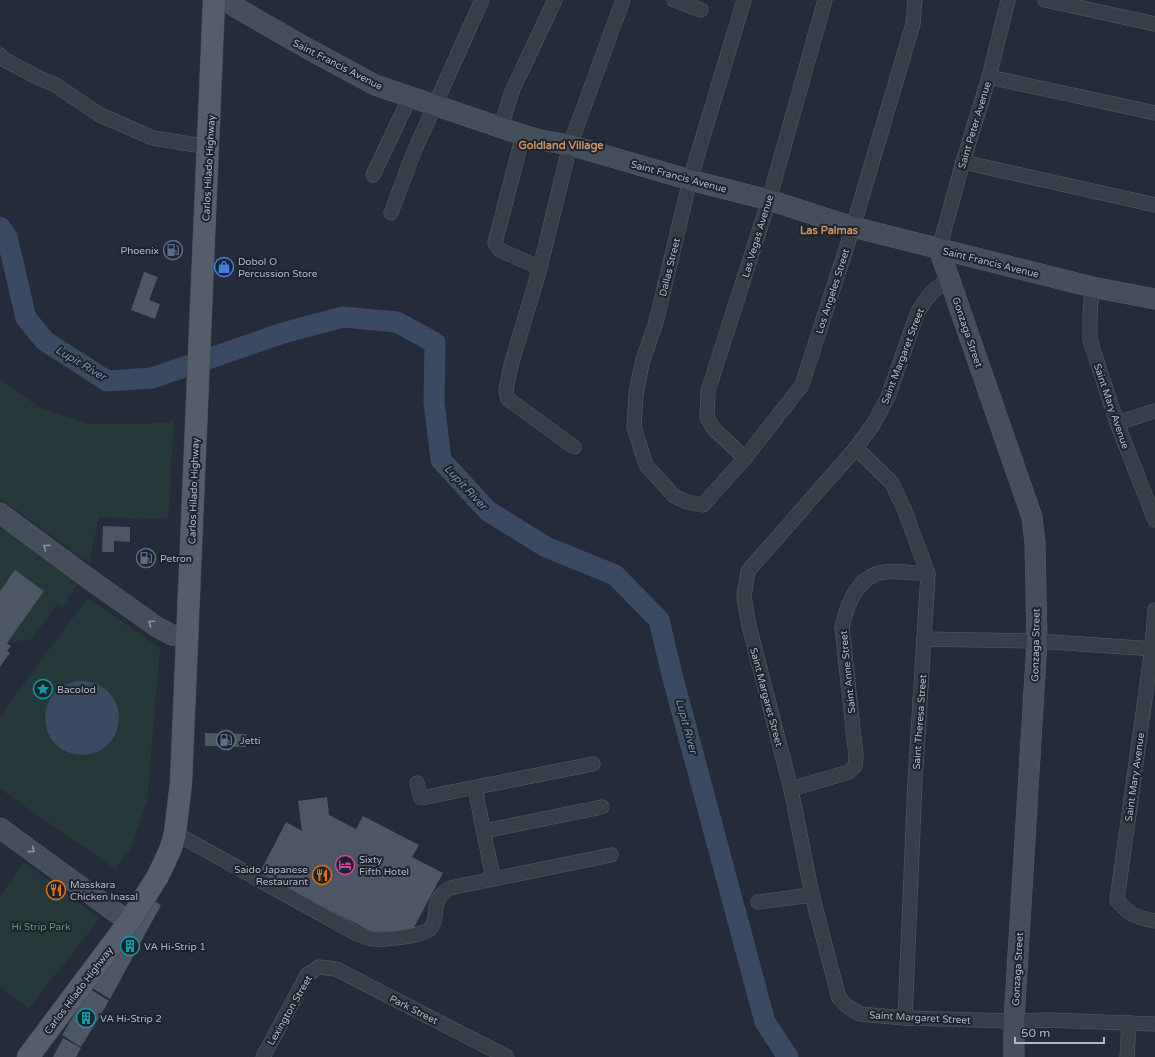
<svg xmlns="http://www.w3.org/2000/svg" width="1155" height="1057" viewBox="0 0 1155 1057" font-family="'Varela Round',sans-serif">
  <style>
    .green { fill: #26393a }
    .water { fill: #3a4a60 }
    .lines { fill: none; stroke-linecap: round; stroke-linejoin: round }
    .river { stroke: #3a4a60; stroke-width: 21 }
    .building { fill: #4c5664 }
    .street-casing { stroke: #555c66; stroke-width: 15 }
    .secondary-casing { stroke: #555c66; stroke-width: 21 }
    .primary-casing { stroke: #404752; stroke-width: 23 }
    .street { stroke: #373e48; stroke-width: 14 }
    .secondary { stroke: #454e5b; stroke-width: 20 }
    .primary { stroke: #555d68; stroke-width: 22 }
    .oneway { stroke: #8c94a0 }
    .labels { text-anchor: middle; stroke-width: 4; stroke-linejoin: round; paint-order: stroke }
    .street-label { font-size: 10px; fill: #b2b9c5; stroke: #1c232d }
    .poi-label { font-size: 10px; fill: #b2b9c5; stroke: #1c232d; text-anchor: start }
    .park-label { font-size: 10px; fill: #6b9374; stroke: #1c232d }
    .neighbourhood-label { font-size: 11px; font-weight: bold; fill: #cb9167; stroke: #1c232d }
    .water-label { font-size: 11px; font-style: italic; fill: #7c90aa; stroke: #1c232d }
  </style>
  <rect width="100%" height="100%" fill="#232c38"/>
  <g class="green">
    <path d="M0,378L6,384L39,407L90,424H146L174,421L168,519L99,517L89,563L0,498Z"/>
    <path d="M0,526L54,564L82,577L63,607L57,604L32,639L7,643L44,591L15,570L0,591Z"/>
    <path d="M88,598L160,648L147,801L131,848L115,869L0,789V717L43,657Z"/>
    <path d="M24,862L100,918L29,1008L0,987V896Z"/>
  </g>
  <circle class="water" cx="82" cy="718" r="37"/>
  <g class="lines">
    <path class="river" d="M0,227L7,237L26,318L45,341L107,381L152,378L283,333L343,317L397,322L435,343L434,402L441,460L488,511L546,547L615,575L659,620L672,675L765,1022L788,1057"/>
  </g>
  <g class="building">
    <path d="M144,272L158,277L149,300L160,304L155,319L131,310Z"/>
    <path d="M103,526L130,527V542L114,541V552H102Z"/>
    <path d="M15,570L44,591L7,643L11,646L7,651L10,653L0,667V591Z"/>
    <path d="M205,733L246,734V747L205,746Z"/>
    <path d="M327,797L329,815L356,829L363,816L419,845L412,857L443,873L412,931L372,932L259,874L286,822L302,831L298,801Z"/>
    <path d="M153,900L161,905L110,999L92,988Z"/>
    <path d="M90,989L109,1001L81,1047L62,1035Z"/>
    <path d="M63,1038L81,1048L76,1057H53Z"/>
  </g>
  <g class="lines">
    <defs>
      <g id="street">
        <path d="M674,0L701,10"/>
        <path d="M744,0L690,180L656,322L642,363L636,395L634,427L646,465L674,496L687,502L703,505L745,458L802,385L853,227L913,24L915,0"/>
        <path d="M1045,0L1155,24"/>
        <path d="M0,55L3,59L41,79L54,84L100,115L153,138L209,147"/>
        <path d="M989,77L1155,113"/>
        <path d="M501,127L512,91L555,0"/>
        <path d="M523,135L495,243L500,250L540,268"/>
        <path d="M963,162L1155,205"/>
        <path d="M373,175L410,97"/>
        <path d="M391,213L413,154L482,0"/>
        <path d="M939,249L963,162L989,77L1008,0"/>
        <path d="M949,278C934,290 926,296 917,314L888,397L874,423L856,448L748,571L744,597L749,626L791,789L812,895L839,998L847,1006L860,1014L905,1018L1014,1021L1047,1020L1155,1024"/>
        <path d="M1092,287L1090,315V340L1117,423L1155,520"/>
        <path d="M1117,423L1155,411"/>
        <path d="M574,447L508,399L506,390L511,365L540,268L570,145L623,0"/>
        <path d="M856,448L892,483L905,511L928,574L915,781L905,1018"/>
        <path d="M745,458L715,430L707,418L708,391L769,200L825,0"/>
        <path d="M1155,610L1152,648L1117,900C1130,916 1136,917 1155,921"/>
        <path d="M924,639L1037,641L1155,649"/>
        <path d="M417,783L421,798L593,764"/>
        <path d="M475,788L493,878"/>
        <path d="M791,789L849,772L855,766L856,757L842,627C847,604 857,576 884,572C895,570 916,573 928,574"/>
        <path d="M484,831L602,807"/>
        <path d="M175,833L357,934C363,936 368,939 375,939C385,940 425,936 431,928C441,912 428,902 450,888L611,855"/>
        <path d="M758,902L812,895"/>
        <path d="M263,1057L307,975L319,967L336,969L507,1057"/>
        <path d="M1127,1057L1129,1023"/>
      </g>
      <g id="secondary">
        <path d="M223,0L303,46L375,85L523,135L540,140L570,145L690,180L769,200L853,227L1092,287L1155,299"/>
        <path d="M939,249L1032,517L1035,544L1037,641L1014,1021V1057"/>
        <path d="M0,513L92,581L157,627L172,635L187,637"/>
        <path d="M0,828L129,922"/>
      </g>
      <path id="primary" d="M28,1057L129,922L158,876L171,848L175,833L181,783L214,0"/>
    </defs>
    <use href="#street" class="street-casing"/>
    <use href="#secondary" class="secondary-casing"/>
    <use href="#primary" class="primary-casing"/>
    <use href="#street" class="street"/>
    <use href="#secondary" class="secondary"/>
    <use href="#primary" class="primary"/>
  </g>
  <defs><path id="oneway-chevron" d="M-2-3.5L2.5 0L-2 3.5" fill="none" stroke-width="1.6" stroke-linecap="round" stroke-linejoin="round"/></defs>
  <g class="oneway">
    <use href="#oneway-chevron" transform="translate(46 547) rotate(-143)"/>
    <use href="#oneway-chevron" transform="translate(151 623) rotate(-145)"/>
    <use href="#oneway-chevron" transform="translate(32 850) rotate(36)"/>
  </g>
  <defs>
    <symbol id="fuel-ring" viewBox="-11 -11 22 22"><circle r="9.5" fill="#1c232d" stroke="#5c6f8a" stroke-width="1.5"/><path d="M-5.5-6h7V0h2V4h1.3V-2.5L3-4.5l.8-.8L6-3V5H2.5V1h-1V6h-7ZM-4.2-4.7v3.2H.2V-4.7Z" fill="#5c6f8a"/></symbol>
    <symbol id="shop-ring" viewBox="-11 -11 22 22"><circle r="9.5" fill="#1c232d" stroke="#3f7fe0" stroke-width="1.5"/><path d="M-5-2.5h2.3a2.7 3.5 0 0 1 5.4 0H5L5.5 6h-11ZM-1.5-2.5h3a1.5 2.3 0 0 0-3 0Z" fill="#3f7fe0"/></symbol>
    <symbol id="sight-ring" viewBox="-11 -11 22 22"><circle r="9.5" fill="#1c232d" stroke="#0f9aa8" stroke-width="1.5"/><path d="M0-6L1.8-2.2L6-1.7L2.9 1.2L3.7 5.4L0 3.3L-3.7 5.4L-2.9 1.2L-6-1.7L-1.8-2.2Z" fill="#0f9aa8"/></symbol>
    <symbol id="hotel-ring" viewBox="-11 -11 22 22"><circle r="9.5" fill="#1c232d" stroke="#d1479c" stroke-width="1.5"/><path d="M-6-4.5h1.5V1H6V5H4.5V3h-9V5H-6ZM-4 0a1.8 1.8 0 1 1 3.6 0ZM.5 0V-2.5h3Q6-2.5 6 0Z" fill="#d1479c"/></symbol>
    <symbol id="restaurant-ring" viewBox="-11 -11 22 22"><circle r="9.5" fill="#1c232d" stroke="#e8710a" stroke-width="1.5"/><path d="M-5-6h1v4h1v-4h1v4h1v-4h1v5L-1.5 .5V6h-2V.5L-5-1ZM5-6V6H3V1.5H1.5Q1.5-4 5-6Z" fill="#e8710a"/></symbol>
    <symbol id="building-ring" viewBox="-11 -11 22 22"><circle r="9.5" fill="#1c232d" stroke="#0f9aa8" stroke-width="1.5"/><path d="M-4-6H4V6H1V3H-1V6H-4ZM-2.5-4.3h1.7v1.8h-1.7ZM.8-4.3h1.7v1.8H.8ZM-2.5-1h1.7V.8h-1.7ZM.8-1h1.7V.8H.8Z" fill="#0f9aa8"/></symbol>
  </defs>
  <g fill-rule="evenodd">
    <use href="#fuel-ring" x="162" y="239" width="22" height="22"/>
    <use href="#shop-ring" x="213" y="256" width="22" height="22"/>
    <use href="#fuel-ring" x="135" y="547" width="22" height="22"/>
    <use href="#sight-ring" x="32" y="678" width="22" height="22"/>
    <use href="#fuel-ring" x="215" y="729" width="22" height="22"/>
    <use href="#hotel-ring" x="334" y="854" width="22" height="22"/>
    <use href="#restaurant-ring" x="311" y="864" width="22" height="22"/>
    <use href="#restaurant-ring" x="45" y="879" width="22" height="22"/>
    <use href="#building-ring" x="119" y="935" width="22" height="22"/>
    <use href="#building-ring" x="75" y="1007" width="22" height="22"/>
  </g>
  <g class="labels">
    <g class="street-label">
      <text transform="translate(338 64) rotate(27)" y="4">Saint Francis Avenue</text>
      <text transform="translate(974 125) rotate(-73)" y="4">Saint Peter Avenue</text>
      <text transform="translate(208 168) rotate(-87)" y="4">Carlos Hilado Highway</text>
      <text transform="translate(679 176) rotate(15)" y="4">Saint Francis Avenue</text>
      <text transform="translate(757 236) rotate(-73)" y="4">Las Vegas Avenue</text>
      <text transform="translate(991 262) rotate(14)" y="4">Saint Francis Avenue</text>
      <text transform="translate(669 267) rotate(-76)" y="4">Dallas Street</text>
      <text transform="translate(832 291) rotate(-72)" y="4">Los Angeles Street</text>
      <text transform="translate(968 332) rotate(71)" y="4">Gonzaga Street</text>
      <text transform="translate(902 356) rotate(-69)" y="4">Saint Margaret Street</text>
      <text transform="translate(1112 406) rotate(71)" y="4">Saint Mary Avenue</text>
      <text transform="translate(193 491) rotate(-88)" y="4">Carlos Hilado Highway</text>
      <text transform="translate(1035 645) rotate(-89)" y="4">Gonzaga Street</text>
      <text transform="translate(847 672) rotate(-96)" y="4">Saint Anne Street</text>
      <text transform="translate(767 697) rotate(75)" y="4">Saint Margaret Street</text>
      <text transform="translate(919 722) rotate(-86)" y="4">Saint Theresa Street</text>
      <text transform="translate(1134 777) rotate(-82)" y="4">Saint Mary Avenue</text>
      <text transform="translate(1017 969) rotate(-87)" y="4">Gonzaga Street</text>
      <text transform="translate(78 990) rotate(-53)" y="4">Carlos Hilado Highway</text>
      <text transform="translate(414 1009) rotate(27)" y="4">Park Street</text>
      <text transform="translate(289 1010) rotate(-60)" y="4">Lexington Street</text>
      <text transform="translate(920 1017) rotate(3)" y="4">Saint Margaret Street</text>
    </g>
    <g class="poi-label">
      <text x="159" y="254" text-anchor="end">Phoenix</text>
      <text x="238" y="265">Dobol O<tspan x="238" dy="12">Percussion Store</tspan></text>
      <text x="160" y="562">Petron</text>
      <text x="57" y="693">Bacolod</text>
      <text x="240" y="744">Jetti</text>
      <text x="359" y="863">Sixty<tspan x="359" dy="12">Fifth Hotel</tspan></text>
      <text x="308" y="873" text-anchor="end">Saido Japanese<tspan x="308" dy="12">Restaurant</tspan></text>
      <text x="70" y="888">Masskara<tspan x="70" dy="12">Chicken Inasal</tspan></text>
      <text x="144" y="950">VA Hi-Strip 1</text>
      <text x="100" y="1022">VA Hi-Strip 2</text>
    </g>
    <g class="park-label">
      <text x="41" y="930">Hi Strip Park</text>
    </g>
    <g class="neighbourhood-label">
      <text x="561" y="149">Goldland Village</text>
      <text x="829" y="234">Las Palmas</text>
    </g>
    <g class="water-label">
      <text transform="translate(81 363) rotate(31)" y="4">Lupit River</text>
      <text transform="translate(466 487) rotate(47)" y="4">Lupit River</text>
      <text transform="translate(687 726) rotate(75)" y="4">Lupit River</text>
    </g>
  </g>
  <path d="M1015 1037v6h89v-6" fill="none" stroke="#b2b9c5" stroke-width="2"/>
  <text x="1021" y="1037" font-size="12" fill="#b2b9c5" stroke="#1c232d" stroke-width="3" paint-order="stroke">50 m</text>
</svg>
